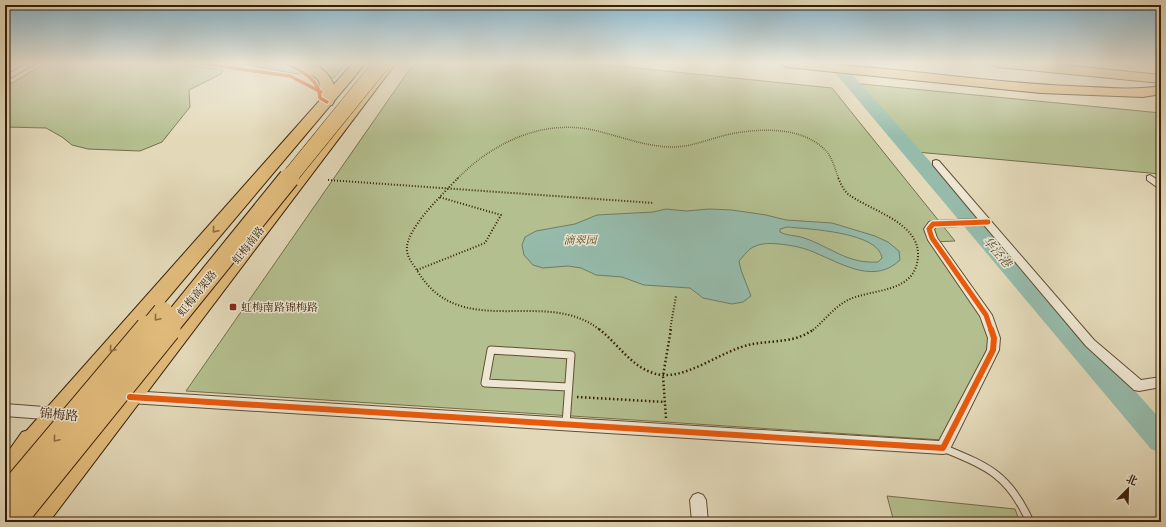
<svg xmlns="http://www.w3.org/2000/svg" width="1166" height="527" viewBox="0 0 1166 527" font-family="Alegreya,'Noto Serif SC',serif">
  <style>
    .green { fill: #b4bf8f; stroke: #766e4b }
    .water { fill: #96bbab; stroke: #707c69; fill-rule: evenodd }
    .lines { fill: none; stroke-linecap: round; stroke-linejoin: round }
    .river { fill: #96bbab; fill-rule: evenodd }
    .lane-casing { stroke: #624d34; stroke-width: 9 }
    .street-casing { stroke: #624d34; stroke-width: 2 }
    .primary-casing { stroke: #371e07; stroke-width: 2 }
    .highway-casing { stroke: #371e07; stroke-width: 2 }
    .path-far2 { stroke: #371e07; stroke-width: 1.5; stroke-dasharray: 0.5 1.5; stroke-linecap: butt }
    .path-far1 { stroke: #371e07; stroke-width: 2; stroke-dasharray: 1 2; stroke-linecap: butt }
    .path { stroke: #371e07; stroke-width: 2.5; stroke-dasharray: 1.5 2.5; stroke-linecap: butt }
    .lane { stroke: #ede6d2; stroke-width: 7 }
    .street { fill: #ede6d2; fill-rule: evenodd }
    .primary { fill: #e2bc7c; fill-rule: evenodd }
    .highway { fill: #e2bc7c; fill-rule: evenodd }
    .highway-bridge-far2-casing { stroke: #371e07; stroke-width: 17; stroke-linecap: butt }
    .highway-bridge-far1-casing { stroke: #371e07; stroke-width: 22; stroke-linecap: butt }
    .highway-bridge-casing { stroke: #371e07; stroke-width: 29; stroke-linecap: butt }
    .highway-bridge-far2 { stroke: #e2bc7c; stroke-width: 16 }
    .highway-bridge-far1 { stroke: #e2bc7c; stroke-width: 20 }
    .highway-bridge { stroke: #e2bc7c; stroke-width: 27 }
    .cycleway-far2-casing { stroke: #ede6d2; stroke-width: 5.5 }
    .cycleway-far1-casing { stroke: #ede6d2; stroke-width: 8 }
    .cycleway-casing { stroke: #ede6d2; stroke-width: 9 }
    .cycleway-far2 { stroke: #e8590c; stroke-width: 3.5 }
    .cycleway-far1 { stroke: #e8590c; stroke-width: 5 }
    .cycleway { stroke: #e8590c; stroke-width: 6 }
    .oneway { stroke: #8c6d42 }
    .poi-dot { fill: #8f2418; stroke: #ede6d2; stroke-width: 1.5 }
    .labels { text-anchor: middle; stroke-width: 3; stroke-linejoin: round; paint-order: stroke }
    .park-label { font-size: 11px; font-style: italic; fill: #5c4e30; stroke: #ede6d2 }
    .street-label { font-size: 11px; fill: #371e07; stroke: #ede6d2 }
    .poi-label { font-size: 11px; fill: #371e07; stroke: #ede6d2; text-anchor: start }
    .water-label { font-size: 12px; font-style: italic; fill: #544d38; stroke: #ede6d2 }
    .near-street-label { font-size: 13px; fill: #371e07; stroke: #ede6d2 }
  </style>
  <rect width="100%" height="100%" fill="#e3d9b9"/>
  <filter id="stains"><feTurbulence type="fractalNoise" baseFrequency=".005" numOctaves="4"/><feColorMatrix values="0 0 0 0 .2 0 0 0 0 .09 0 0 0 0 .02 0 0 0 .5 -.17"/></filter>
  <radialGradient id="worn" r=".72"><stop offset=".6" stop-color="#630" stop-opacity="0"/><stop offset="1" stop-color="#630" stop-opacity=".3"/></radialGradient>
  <g class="green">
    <path d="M46,63H173L223,70L221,74L189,90L190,107L162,142L140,151L88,149L72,145L62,137L46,128L5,127V87Z"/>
    <path d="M237,63H346L334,78L291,73Z"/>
    <path d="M414,63H587L832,88L955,241L933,242L988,322L989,347L942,440L186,391Z"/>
    <path d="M851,83L1161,113V174L916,152Z"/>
    <path d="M887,496L1015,509L1020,522H894Z"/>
  </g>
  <path class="water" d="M666,209L686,211L709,209L732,210L766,215L786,220L832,223L875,236L888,242L899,251L900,260C875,284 844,265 818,254C806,248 791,245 779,244C769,243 758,243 750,249C746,252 743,257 739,261L741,270L751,296L743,302L732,304L703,298L690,288L644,285L622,277L596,275L581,268L568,266L543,268L533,265L524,255L522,245L525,237L536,231L575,224L597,215L653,212ZM787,227C808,229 879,232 882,258L878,262C847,264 831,247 804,238C796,235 787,236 780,232V229Z"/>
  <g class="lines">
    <path class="river" d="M827,63H842L1161,420V453L1151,449Z"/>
    <defs>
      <g id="lane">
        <path d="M566,424L571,355L491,350L485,383L568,387"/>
        <path d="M943,448C989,467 1009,475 1030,522"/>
      </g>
      <g id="street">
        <path d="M27,63H36L5,81V76Z"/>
        <path d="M936,160L939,161L1094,340L1141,380L1161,377V387L1139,391L1134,390L1086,346L984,225L936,227L934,229L937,238L992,315L1000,338L999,350L948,453L943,454L130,403L125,401L123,397L125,393L130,391L939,441L987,350L988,338L980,316L928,240L924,229L929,222L933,221L978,219L933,165V161Z"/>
        <path d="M1150,175L1161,182V190L1147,180V176Z"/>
        <path d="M5,404L57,408L62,410L64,414L62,418L57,420L5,416Z"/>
        <path d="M698,493L703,495L706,500L708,522H692L690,500L693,495Z"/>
      </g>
      <g id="primary">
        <path d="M353,63H366L14,481L5,484V455Z"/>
        <path d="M384,63H396L49,522H20L24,513Z"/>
      </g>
      <g id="highway">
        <path d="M290,63C296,63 304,62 310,63C326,67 343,89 332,105H322C317,98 323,88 318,80C311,71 296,72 290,63Z"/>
        <path d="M779,63C877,63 973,82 1070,86C1100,87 1131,91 1161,86V94L1143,97L1041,93L786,67Z"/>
        <path d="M990,63H1042L1161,75V83L997,67Z"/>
        <path d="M32,429L42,432L46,441L15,488L5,492V456L22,432Z"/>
      </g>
    </defs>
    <use href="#lane" class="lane-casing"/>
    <use href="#street" class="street-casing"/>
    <use href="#primary" class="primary-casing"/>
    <use href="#highway" class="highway-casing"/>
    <path class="path-far2" d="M457,179C492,143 542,119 593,130C620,136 646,147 673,147C691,147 709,139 726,135C757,128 803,125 827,152C833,159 835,170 839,179"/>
    <g class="path-far1">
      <path d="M458,178C444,193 404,230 407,251C408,259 414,265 418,272C462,343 545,286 600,330"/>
      <path d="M328,180L654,203"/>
      <path d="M417,270L485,243L501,215L439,197"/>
      <path d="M670,330L676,296"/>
      <path d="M813,330C824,321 834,307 848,300C873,288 917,294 918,255C919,222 869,210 848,194C843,190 841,183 838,178"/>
    </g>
    <g class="path">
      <path d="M599,329C617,343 631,366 653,373C683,384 722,349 753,344C775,340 796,343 814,329"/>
      <path d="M577,397L665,402"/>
      <path d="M666,418L663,376L671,329"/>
    </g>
    <use href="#lane" class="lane"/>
    <use href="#street" class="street"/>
    <use href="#primary" class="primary"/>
    <use href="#highway" class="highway"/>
    <defs>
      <path id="highway-bridge-far2" d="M288,179L382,63"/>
      <g id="highway-bridge-far1">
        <path d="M148,330L163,312"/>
        <path d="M166,330L289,178"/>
      </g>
      <g id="highway-bridge">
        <path d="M5,500L149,329"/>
        <path d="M11,522L167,329"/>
      </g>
    </defs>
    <use href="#highway-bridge-far2" class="highway-bridge-far2-casing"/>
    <use href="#highway-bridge-far1" class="highway-bridge-far1-casing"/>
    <use href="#highway-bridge" class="highway-bridge-casing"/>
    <use href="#highway-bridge-far2" class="highway-bridge-far2"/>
    <use href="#highway-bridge-far1" class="highway-bridge-far1"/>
    <use href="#highway-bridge" class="highway-bridge"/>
    <defs>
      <g id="cycleway-far2">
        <path d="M197,63L290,76L321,92"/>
        <path d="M285,63C301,71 319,78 320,98L327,102"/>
      </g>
      <path id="cycleway-far1" d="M988,222L933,224L929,229L932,238L986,315L991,330"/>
      <path id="cycleway" d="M130,397L943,448L993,350L994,338L991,329"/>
    </defs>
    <use href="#cycleway-far2" class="cycleway-far2-casing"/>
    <use href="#cycleway-far1" class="cycleway-far1-casing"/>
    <use href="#cycleway" class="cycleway-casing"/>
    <use href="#cycleway-far2" class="cycleway-far2"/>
    <use href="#cycleway-far1" class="cycleway-far1"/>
    <use href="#cycleway" class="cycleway"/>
  </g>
  <defs><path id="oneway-chevron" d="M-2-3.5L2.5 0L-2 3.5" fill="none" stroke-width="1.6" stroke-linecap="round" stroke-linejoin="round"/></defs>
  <g class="oneway">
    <use href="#oneway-chevron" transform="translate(215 230) rotate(131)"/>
    <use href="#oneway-chevron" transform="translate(157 318) rotate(130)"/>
    <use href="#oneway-chevron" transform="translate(112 349) rotate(131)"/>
    <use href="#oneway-chevron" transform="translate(56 439) rotate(130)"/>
  </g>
  <linearGradient id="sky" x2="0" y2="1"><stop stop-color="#87b7d0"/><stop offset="0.46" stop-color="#f2eee0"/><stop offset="1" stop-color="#f2eee0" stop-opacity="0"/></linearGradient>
  <rect width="1166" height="137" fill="url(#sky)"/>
  <rect class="poi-dot" x="229" y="303" width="8" height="8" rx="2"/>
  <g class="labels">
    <g class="park-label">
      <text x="580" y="244">滴翠园</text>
    </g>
    <g class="street-label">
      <text transform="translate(248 245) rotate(-52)" y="4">虹梅南路</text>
      <text transform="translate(197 293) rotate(-51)" y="4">虹梅高架路</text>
    </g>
    <g class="poi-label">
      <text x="241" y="311">虹梅南路锦梅路</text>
    </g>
    <g class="water-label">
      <text transform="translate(997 252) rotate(49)" y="4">华泾港</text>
    </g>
    <g class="near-street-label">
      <text transform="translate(59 414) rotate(5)" y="5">锦梅路</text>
    </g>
  </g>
  <rect width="1166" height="527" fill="none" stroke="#e3d9b9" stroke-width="20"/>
  <rect x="6" y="6" width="1154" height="515" fill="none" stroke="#371e07" stroke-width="2"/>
  <rect x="10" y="10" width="1146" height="507" fill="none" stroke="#371e07"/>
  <g transform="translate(1128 489) rotate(23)" stroke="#ede6d2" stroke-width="3" paint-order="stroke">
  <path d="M0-3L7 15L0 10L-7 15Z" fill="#371e07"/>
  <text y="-6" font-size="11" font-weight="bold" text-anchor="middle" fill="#371e07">北</text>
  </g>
  <rect width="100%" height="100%" filter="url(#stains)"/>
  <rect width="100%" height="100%" fill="url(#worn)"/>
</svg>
